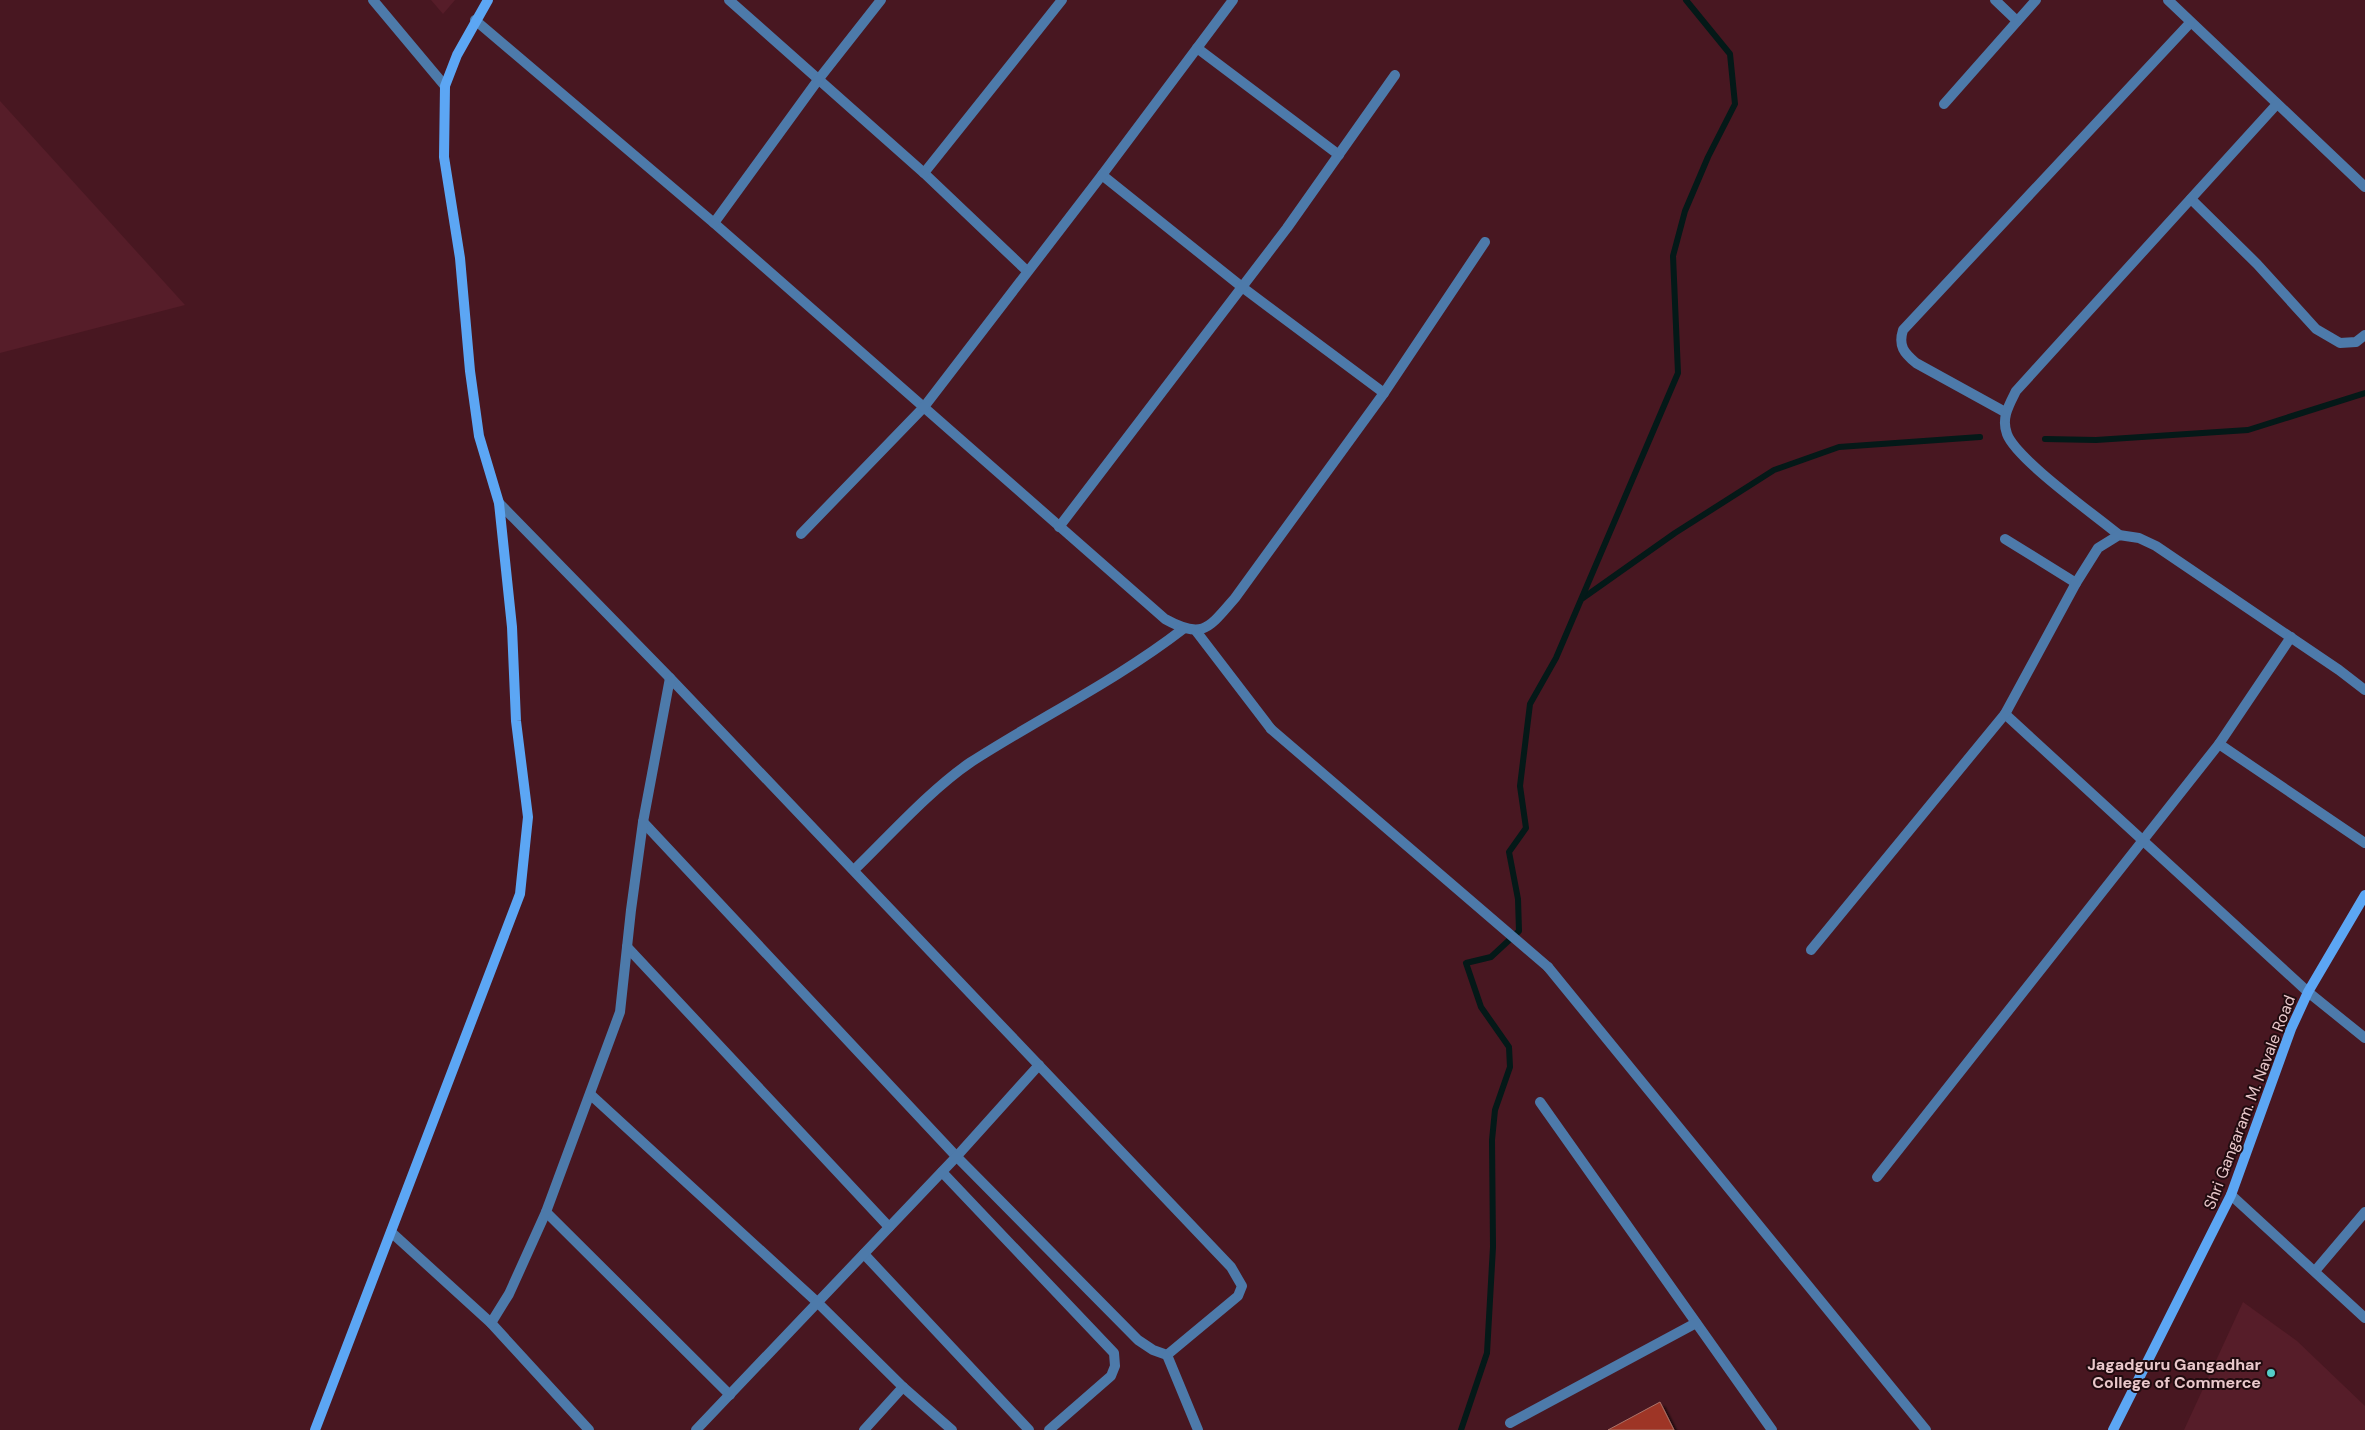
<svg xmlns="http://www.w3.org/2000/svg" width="2365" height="1430" viewBox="0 0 2365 1430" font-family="'DM Sans',sans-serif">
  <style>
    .built { fill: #561d29 }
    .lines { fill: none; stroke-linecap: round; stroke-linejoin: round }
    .stream { stroke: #041918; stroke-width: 6 }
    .building { fill: #9e3626; stroke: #ac7368; filter: url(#shadow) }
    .lane { stroke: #4d7aaa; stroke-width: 10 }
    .street { stroke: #4d7aaa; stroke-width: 10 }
    .secondary { stroke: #5ca6f4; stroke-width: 10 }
    .poi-dot { fill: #54cdc8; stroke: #210b0f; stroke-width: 2 }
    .labels { text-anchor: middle; stroke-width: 4; stroke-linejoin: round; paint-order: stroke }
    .street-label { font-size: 16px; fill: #e9c8cb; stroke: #210b0f }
    .poi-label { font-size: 16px; font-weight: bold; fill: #e9c8cb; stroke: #210b0f; text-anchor: end }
  </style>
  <defs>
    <filter id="shadow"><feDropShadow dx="4.5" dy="4.5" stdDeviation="1" flood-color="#0009"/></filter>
  </defs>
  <rect width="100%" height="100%" fill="#481721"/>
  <g class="built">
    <path d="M431,0H455L443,14Z"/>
    <path d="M0,101L185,305L0,353Z"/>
    <path d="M2243,1302L2297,1341L2365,1406V1430H2184Z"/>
  </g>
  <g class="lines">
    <g class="stream">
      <path d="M2045,439L2096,440L2248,430L2365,393"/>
      <path d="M1583,598L1675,533L1774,470L1839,447L1980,437"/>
      <path d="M1461,1430L1487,1353L1493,1247L1492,1140L1495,1110L1510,1067L1509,1047L1481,1007L1466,963L1491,957L1519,931L1518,899L1509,852L1526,828L1520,786L1530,704L1556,658L1678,373L1673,256L1685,211L1708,157L1735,104L1730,54L1686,0"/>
    </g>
  </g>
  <path class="building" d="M1660,1402L1674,1430H1608Z"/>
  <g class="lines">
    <g class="lane">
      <path d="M801,534L924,407"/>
      <path d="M1271,729L1548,967"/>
    </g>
    <g class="street">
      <path d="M373,0L445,86"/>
      <path d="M729,0L924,173L1027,271"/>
      <path d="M1995,0L2017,21"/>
      <path d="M2168,0L2365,187"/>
      <path d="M475,20L714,223L1165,619C1203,640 1209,628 1235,598L1384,393L1485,242"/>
      <path d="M1197,48L1339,155"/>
      <path d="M1944,104L2036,0"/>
      <path d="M924,173L1062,0"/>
      <path d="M1102,175L1242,287L1384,393"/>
      <path d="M2191,199L2257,264L2316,329L2340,343L2356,342L2365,335"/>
      <path d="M714,223L818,80L881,0"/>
      <path d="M924,407L1102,175L1233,0"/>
      <path d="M2005,412L1916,363C1904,353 1898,346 1903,330L2190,23"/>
      <path d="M499,503L670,678L1231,1267L1242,1286L1238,1296L1167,1355L1153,1350L1138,1340L955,1155L643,822"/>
      <path d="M1059,527L1287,228L1395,75"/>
      <path d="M2119,535C2095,515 2016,459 2007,434C2001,418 2009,405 2016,391L2277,104"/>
      <path d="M2005,539L2076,583"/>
      <path d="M1196,631L1271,729"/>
      <path d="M2005,714L2308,992L2365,1038"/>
      <path d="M2219,744L2365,843"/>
      <path d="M854,870C889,836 931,789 971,762C1041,717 1117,680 1183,629"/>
      <path d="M627,947L889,1227"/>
      <path d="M1811,950L2005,714L2076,583L2098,548L2119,535L2139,538L2156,546L2339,670L2365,690"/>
      <path d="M1548,967L1926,1430"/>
      <path d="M591,1095L817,1302L903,1387L952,1430"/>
      <path d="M1540,1102L1772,1430"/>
      <path d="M942,1172L1114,1353L1115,1366L1111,1376L1049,1430"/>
      <path d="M1877,1177L2219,744L2291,637"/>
      <path d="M2231,1195L2365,1318"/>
      <path d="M546,1212L730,1395"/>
      <path d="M391,1232L491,1323L589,1430"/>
      <path d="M864,1254L1029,1430"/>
      <path d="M2315,1271L2365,1212"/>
      <path d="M491,1323L509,1294L546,1212L620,1012L631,910L643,822L670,678"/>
      <path d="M1167,1355L1198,1430"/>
      <path d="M1510,1423L1696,1323"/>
      <path d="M696,1430L957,1156L1039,1065"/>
      <path d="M864,1430L903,1387"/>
    </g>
    <g class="secondary">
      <path d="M315,1430L520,894L528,817L516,721L512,627L499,503L479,436L470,371L460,258L444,157L445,86L457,55L488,0"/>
      <path d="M2113,1430L2231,1195L2291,1029L2308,992L2365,895"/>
    </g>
  </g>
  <circle class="poi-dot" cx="2271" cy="1373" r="5"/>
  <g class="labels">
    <g class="street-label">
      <text transform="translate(2249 1102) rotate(-69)" y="6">Shri Gangaram. M. Navale Road</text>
    </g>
    <g class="poi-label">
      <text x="2261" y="1370">Jagadguru Gangadhar<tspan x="2261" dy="18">College of Commerce</tspan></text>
    </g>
  </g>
</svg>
